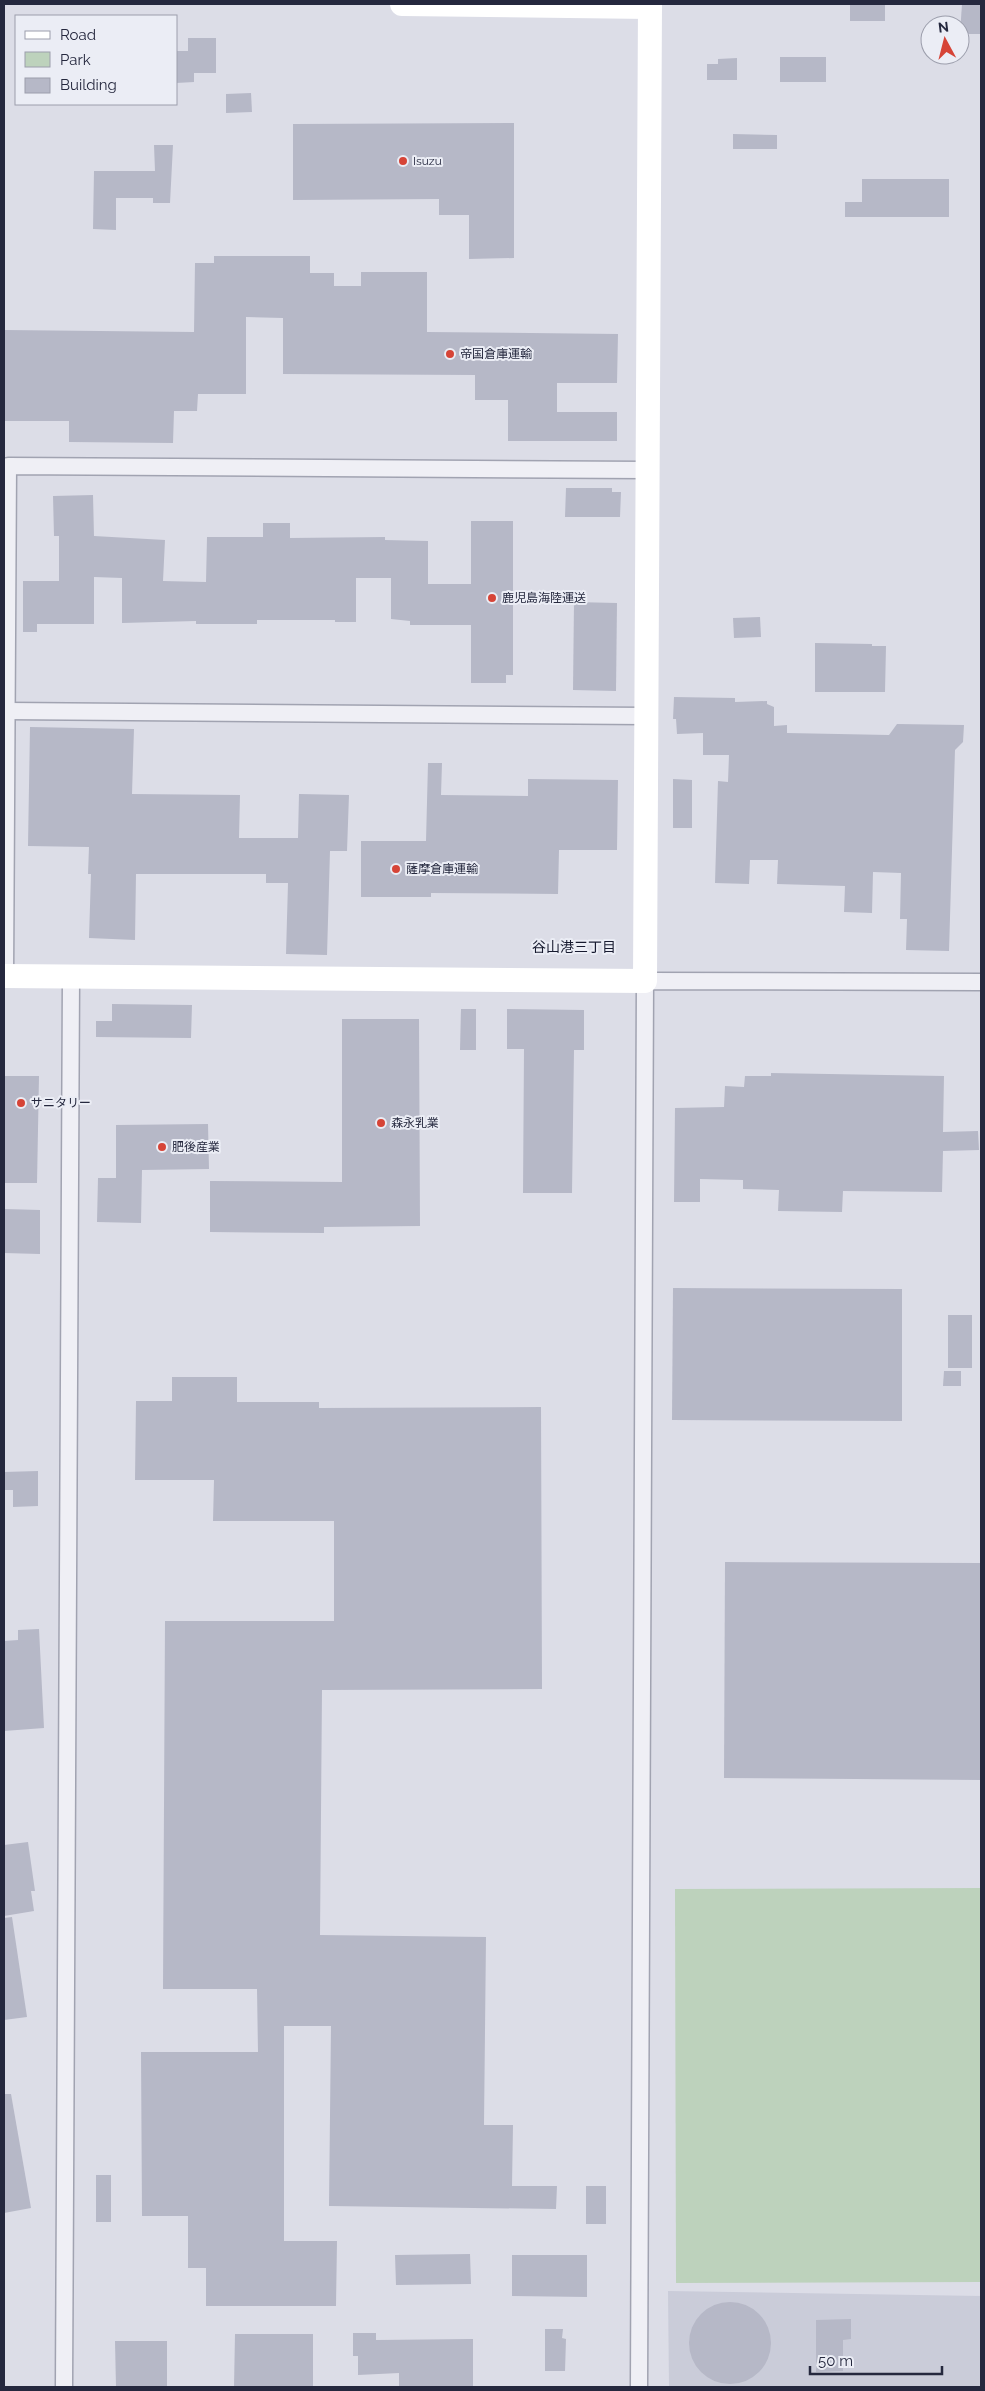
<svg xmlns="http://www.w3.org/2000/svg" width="985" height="2391" viewBox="0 0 985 2391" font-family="Raleway,'Noto Sans JP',sans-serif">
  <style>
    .built { fill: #caccd9 }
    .green { fill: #bdd2bc }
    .building { fill: #b6b8c7 }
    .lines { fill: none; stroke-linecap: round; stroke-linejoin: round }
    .street-casing { stroke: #a1a3b1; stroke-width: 19 }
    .street { stroke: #efeff5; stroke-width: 16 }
    .secondary { stroke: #fff; stroke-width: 24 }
    .poi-dot { fill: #d64437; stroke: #ebedf5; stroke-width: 2 }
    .labels { text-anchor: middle; stroke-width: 4; stroke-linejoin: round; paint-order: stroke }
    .poi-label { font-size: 12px; fill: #25283e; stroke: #ebedf5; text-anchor: start }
    .neighbourhood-label { font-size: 14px; fill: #171a2f; stroke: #ebedf5 }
  </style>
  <rect width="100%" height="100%" fill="#dcdde7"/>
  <path class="built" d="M668,2291L981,2296V2387H669Z"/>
  <path class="green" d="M981,1888V2282L676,2283L675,1889Z"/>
  <g class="building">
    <rect x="850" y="4" width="35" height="17"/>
    <path d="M962,4H981V34H960Z"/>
    <path d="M188,38H216V73H194V82L176,83V51H188Z"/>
    <rect x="780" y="57" width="46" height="25"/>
    <path d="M737,58V80H707V64H718V59Z"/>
    <path d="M251,93L252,112L226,113V94Z"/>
    <path d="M514,123V258L469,259V215H439V199L293,200V124Z"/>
    <path d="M733,134L777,135V149H733Z"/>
    <path d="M154,145H173L170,203H153V198H116V230L93,229L94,171H155Z"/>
    <path d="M862,179H949V217H845V202H862Z"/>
    <path d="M214,256H310V273H334V286H361V272H427V332L618,334L617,383H557V412H617V441H508V400H475V375L283,374V318L246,317V394H198L197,411H174L173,443L69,442V421H5V330L194,332L195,263H214Z"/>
    <path d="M566,488H612V492H621L620,517H565Z"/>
    <path d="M93,495L94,536L165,540L163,581L206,582L207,537H263V523H290V538L385,537V540L428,541V584H471V521H513V675H506V683H471V625H410V621L391,619V578H356V622H335V620H257V624H196V621L122,623V578L94,577V624H37V632H23V581H59V536H54L53,496Z"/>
    <path d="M574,602L617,603L616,691L573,690Z"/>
    <path d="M760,617L761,637L734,638L733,618Z"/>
    <path d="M815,643L872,644V646H886L885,692H815Z"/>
    <path d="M674,697L735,698V702L767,701V704L774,707V726L787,725V733L889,735L897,724L964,725L963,742L955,750L949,951L906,950L907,919H900L901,873L873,872L872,913L844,912L845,886L777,884L778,860H750L749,884L715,883L718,781L728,782L729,755H703V733L677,734L676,719H673Z"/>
    <path d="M30,727L134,729L132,794L240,795L239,838H298L299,794L349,795L347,851H330L327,955L286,954L288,883H266V874H136L135,940L89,938L91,874H88L89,847L28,846Z"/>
    <path d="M428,763H442L441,795L528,796V779L618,780L617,850H559L558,894L431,893V897H361V841H426Z"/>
    <path d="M673,779L692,780V828H673Z"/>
    <path d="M112,1004L192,1005L191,1038L96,1037V1021H112Z"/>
    <path d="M461,1009H476V1050H460Z"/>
    <path d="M507,1009L584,1010V1050H574L572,1193H523L524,1049H507Z"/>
    <path d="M342,1019H419L420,1226L324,1227V1233L210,1232V1181L342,1182Z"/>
    <path d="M771,1073L944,1076L943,1132L978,1131L979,1150L943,1151L942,1192L843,1191L842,1212L778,1211L779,1190L743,1189V1180L700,1179V1202H674L675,1108L724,1107L725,1086L744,1087L745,1076H771Z"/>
    <path d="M4,1076H39L37,1183H4Z"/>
    <path d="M208,1124L209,1169L142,1170L141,1223L97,1222L98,1178H116V1125Z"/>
    <path d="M4,1209L40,1210V1254L4,1253Z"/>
    <path d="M673,1288L902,1289V1421L672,1420Z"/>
    <rect x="948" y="1315" width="24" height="53"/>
    <path d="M944,1371H961V1386H943Z"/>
    <path d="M172,1377H237V1402H319V1408L541,1407L542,1689L322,1690L320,1935L486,1937L484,2125H513L512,2186H557L556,2209L329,2206L331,2026H284V2241H337L336,2306H206V2268H188V2216H142L141,2052H258L257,1989H163L165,1621H334V1521H213L214,1480H135L136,1401H172Z"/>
    <path d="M38,1471V1506L13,1507V1490H4V1472Z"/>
    <path d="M725,1562L981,1563V1780L724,1778Z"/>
    <path d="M39,1629L44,1728L4,1731V1641L18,1640V1630Z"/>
    <path d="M28,1842L35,1891H31L34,1911L4,1916V1845Z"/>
    <path d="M12,1917L27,2017L4,2020V1918Z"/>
    <path d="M4,2094H11L31,2208L4,2213Z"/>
    <rect x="96" y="2175" width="15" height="47"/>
    <rect x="586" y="2186" width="20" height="38"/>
    <path d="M470,2254L471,2284L396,2285L395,2255Z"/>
    <path d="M512,2255H587V2297L512,2296Z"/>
    <circle cx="730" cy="2343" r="41"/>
    <path d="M851,2319V2339L843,2340V2371L816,2372V2320Z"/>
    <path d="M545,2329H563L562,2338L566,2339L565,2371H545Z"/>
    <path d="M353,2333H376V2340L473,2339V2387H399V2373L358,2375V2356H353Z"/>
    <path d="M235,2334H313V2387H234Z"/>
    <path d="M115,2341H167V2387H116Z"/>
  </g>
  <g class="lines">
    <defs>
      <g id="street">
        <path d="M6,711L646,716"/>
        <path d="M5,976L8,466L647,470"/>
        <path d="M64,2387L71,977"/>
        <path d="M639,2387L645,981L981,982"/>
      </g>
    </defs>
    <use href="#street" class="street-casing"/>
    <use href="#street" class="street"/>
    <g class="secondary">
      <path d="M402,4L650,7"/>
      <path d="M4,976L645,981L650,4"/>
    </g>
  </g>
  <g class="poi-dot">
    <circle cx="403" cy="161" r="5"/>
    <circle cx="450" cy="354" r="5"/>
    <circle cx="492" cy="598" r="5"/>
    <circle cx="396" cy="869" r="5"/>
    <circle cx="21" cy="1103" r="5"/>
    <circle cx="381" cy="1123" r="5"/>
    <circle cx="162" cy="1147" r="5"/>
  </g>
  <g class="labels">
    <g class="poi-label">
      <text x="413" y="165">Isuzu</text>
      <text x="460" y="358">帝国倉庫運輸</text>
      <text x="502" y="602">鹿児島海陸運送</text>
      <text x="406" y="873">薩摩倉庫運輸</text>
      <text x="31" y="1107">サニタリー</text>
      <text x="391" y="1127">森永乳業</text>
      <text x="172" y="1151">肥後産業</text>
    </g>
    <g class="neighbourhood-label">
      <text x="574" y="952">谷山港三丁目</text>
    </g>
  </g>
  <rect width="985" height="2391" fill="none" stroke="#25283e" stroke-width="10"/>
  <rect x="15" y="15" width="162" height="90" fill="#ebedf5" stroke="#9c9eac"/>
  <rect x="25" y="31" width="25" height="8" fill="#ffffff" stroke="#9c9eac"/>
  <text x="60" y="40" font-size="15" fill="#25283e">Road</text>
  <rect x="25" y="52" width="25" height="15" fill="#bdd2bc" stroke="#9c9eac"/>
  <text x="60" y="65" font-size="15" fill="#25283e">Park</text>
  <rect x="25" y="78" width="25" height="15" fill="#b6b8c7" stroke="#9c9eac"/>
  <text x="60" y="90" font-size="15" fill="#25283e">Building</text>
  <g transform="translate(945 40) rotate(353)"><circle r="24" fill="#ebedf5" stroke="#9c9eac"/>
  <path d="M0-4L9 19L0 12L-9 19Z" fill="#d64437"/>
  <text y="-8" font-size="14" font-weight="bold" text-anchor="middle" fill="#25283e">N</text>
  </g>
  <path d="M810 2366v8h132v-8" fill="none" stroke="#25283e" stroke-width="2.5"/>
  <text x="818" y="2366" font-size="15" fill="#25283e" stroke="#ebedf5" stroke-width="4" paint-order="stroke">50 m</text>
</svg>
